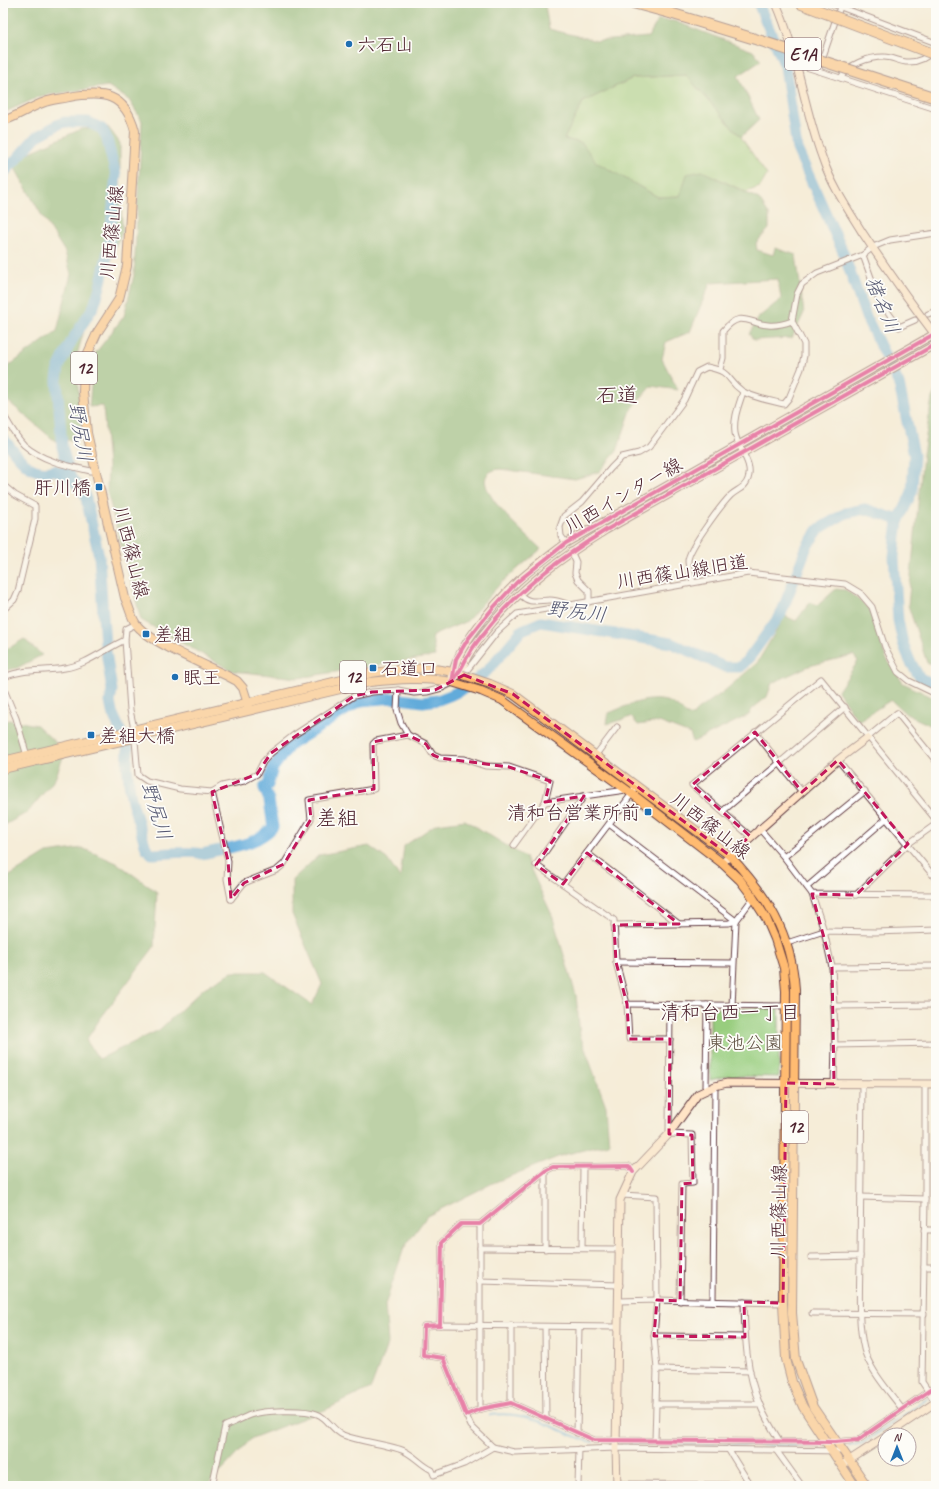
<svg xmlns="http://www.w3.org/2000/svg" width="939" height="1489" viewBox="0 0 939 1489" font-family="Caveat,'Klee One',sans-serif">
  <style>
    .green { fill: #98cd7e; stroke: #717654 }
    .forest { fill: #7ab06d; stroke: #62684c }
    .lines { fill: none; stroke-linecap: round; stroke-linejoin: round }
    .stream { stroke: #62abda; stroke-width: 2 }
    .river { stroke: #62abda; stroke-width: 11 }
    .street-casing { stroke: #643e45; stroke-width: 7 }
    .secondary-casing { stroke: #643e45; stroke-width: 9 }
    .primary-casing { stroke: #643e45; stroke-width: 10 }
    .highway-casing { stroke: #643e45; stroke-width: 12 }
    .street { stroke: #fff; stroke-width: 5 }
    .secondary { stroke: #ffe4c6; stroke-width: 7 }
    .primary { stroke: #ffbb71; stroke-width: 8 }
    .highway { stroke: #ffbb71; stroke-width: 10 }
    .primary-bridge-casing { stroke: #643e45; stroke-width: 10; stroke-linecap: butt }
    .highway-bridge-casing { stroke: #643e45; stroke-width: 12; stroke-linecap: butt }
    .primary-bridge { stroke: #ffbb71; stroke-width: 8 }
    .highway-bridge { stroke: #ffbb71; stroke-width: 10 }
    .cycleway-casing { stroke: #fdfcf7; stroke-width: 6 }
    .cycleway { stroke: #d6006c; stroke-width: 4 }
    .marked { fill: none; stroke: #c2185b; stroke-width: 3; stroke-dasharray: 8 5; stroke-linejoin: round }
    .poi-dot { fill: #1f6fb2; stroke: #fdfcf7; stroke-width: 1.5 }
    .labels { text-anchor: middle; stroke-width: 3.5; stroke-linejoin: round; paint-order: stroke }
    .shield { fill: #fdfcf7; stroke: #806168; stroke-width: 1 }
    .shield-label { font-size: 18px; font-weight: bold; fill: #4a1f2b }
    .poi-label { font-size: 19px; fill: #4a1f2b; stroke: #fdfcf7; text-anchor: start }
    .street-label { font-size: 19px; fill: #4a1f2b; stroke: #fdfcf7 }
    .park-label { font-size: 19px; fill: #615344; stroke: #fdfcf7 }
    .water-label { font-size: 20px; font-style: italic; fill: #545771; stroke: #fdfcf7 }
    .neighbourhood-label { font-size: 20px; fill: #4a1f2b; stroke: #fdfcf7 }
    .quarter-label { font-size: 21px; fill: #4a1f2b; stroke: #fdfcf7 }
  </style>
  <rect width="100%" height="100%" fill="#fdfcf7"/>
  <filter id="ink" filterUnits="userSpaceOnUse"><feTurbulence type="fractalNoise" baseFrequency=".025" numOctaves="2"/><feDisplacementMap in="SourceGraphic" scale="8" xChannelSelector="R" yChannelSelector="G"/><feConvolveMatrix kernelMatrix="1 2 1 2 8 2 1 2 1" color-interpolation-filters="sRGB"/></filter>
  <filter id="wash" filterUnits="userSpaceOnUse"><feTurbulence type="fractalNoise" baseFrequency=".012" numOctaves="4" result="noise"/><feDisplacementMap in="SourceGraphic" scale="16" xChannelSelector="R" yChannelSelector="G"/><feGaussianBlur stdDeviation="0.9" result="paint"/><feColorMatrix in="noise" values="0 0 0 0 0 0 0 0 0 0 0 0 0 0 0 0 0 1.4 0 .05"/><feComposite in="paint" operator="in"/></filter>
  <g filter="url(#wash)">
    <rect width="100%" height="100%" fill="#f5edd8"/>
    <g class="green">
      <path d="M686,75L741,137L767,175L760,187L746,192L702,171L680,196L658,197L595,162L582,143L564,139L583,102L633,78Z"/>
      <path d="M710,1008L779,1009V1077L728,1076L710,1080Z"/>
    </g>
    <g class="forest">
      <path d="M3,3H543L545,5L549,29L597,41L648,37L658,20L674,21L753,51L761,61L738,76L759,120L741,137L686,75L633,78L583,102L564,139L582,143L596,162L658,197L680,196L687,174L702,171L759,199L769,214V229L756,243L757,250L773,255L775,248L796,255L804,313L792,338L754,340L749,334L759,317L781,299L778,279L710,283L690,332L666,342L662,359L678,390L651,386L631,410L617,451L599,472L575,479L500,469C454,475 530,538 541,549L501,583L467,621L432,636L435,656L298,678L232,671L141,620L107,491L108,466L103,406L89,407L94,355L124,316L134,275L142,121L129,100L108,86L41,96L3,113Z"/>
      <path d="M108,127L120,143V201L123,231L98,280L76,359L82,439L55,441L3,397V370L57,331L71,274L65,252L42,216L16,170L13,160L81,129Z"/>
      <path d="M936,390V664L927,663L908,605L923,454L932,398Z"/>
      <path d="M836,589L846,590L870,609L886,658L903,683L936,699V728L906,714L891,700L858,721L838,691L858,661L853,655L809,666L772,683L767,697L752,709L749,715L693,742L690,734L659,722L638,725L631,717L607,724L608,715L609,713C626,706 647,696 666,701C677,703 682,714 693,716L697,710L722,693L757,663L785,616L796,621L810,602L818,605Z"/>
      <path d="M24,639L42,655L17,668L3,671V649L9,648Z"/>
      <path d="M10,720L37,725L65,752L55,779L28,812L3,826V721Z"/>
      <path d="M465,820L525,857L552,915L576,995L580,1035L606,1106L609,1144L563,1155L493,1183L427,1216L404,1248L385,1305L388,1342L371,1388L325,1410L252,1438L207,1486H3V880L47,853L82,848L117,863L157,892L154,947L100,1019L86,1040L99,1059L159,1030L204,988L232,972H265L312,1005L322,984L292,914V880L319,855L369,846L387,859L400,878L404,846L436,824Z"/>
    </g>
    <g class="lines">
      <g class="stream">
        <path d="M490,1415C519,1411 541,1421 567,1433C575,1436 584,1441 593,1442"/>
        <path d="M618,1443L816,1446"/>
        <path d="M849,1446L863,1443L936,1393"/>
      </g>
      <g class="river">
        <path d="M758,3L785,66L797,149L843,252L866,317L899,384L914,455L912,492L898,522L896,537L894,557L898,620L903,643L910,661L920,678L936,686"/>
        <path d="M3,174L36,137L59,124L65,122H88L102,129L106,136L116,175L109,247L100,287L94,306L71,342L59,367L57,380L62,447L71,478L85,494L99,556L105,645L112,690L110,702L112,712L128,748L127,766L131,798L146,848L152,854C165,854 191,850 202,854C227,847 255,847 273,827L269,800L264,788L268,785L273,768L290,745L360,701L393,698L423,702L438,700L451,695L467,687L487,671L522,630L541,622L671,643L725,667H740L749,658L781,614L807,546L819,529L846,513L865,509L899,520"/>
        <path d="M3,438C18,456 29,478 55,470L71,478"/>
      </g>
    </g>
  </g>
  <g filter="url(#ink)">
    <g class="lines">
      <defs>
        <g id="street">
          <path d="M830,3L936,43"/>
          <path d="M797,64L936,109"/>
          <path d="M818,71L840,7"/>
          <path d="M841,78C847,64 869,57 884,57C892,57 898,61 906,62C918,63 928,57 936,49"/>
          <path d="M863,255L879,300L899,327L915,320"/>
          <path d="M928,314L936,311"/>
          <path d="M720,369L723,358V331C741,309 749,324 768,325C777,326 784,324 792,321"/>
          <path d="M3,414C9,424 15,436 24,445C42,461 68,466 91,471L95,470"/>
          <path d="M3,485L15,495L35,506V519L18,591L14,600L3,610"/>
          <path d="M566,543L561,536L560,527L564,516L582,502L611,468L622,457L639,453L649,447L684,400L697,372L707,367C733,372 725,379 742,391C753,398 772,401 784,404L789,398L801,369L804,356V344L792,321L797,294L802,284L817,273L863,255L873,247L890,240L936,233"/>
          <path d="M571,551L576,562L575,573L578,580L589,591V602"/>
          <path d="M693,582C691,575 688,567 688,561C688,549 722,504 731,495C738,489 745,488 748,479C754,463 737,448 735,433C733,418 739,405 743,392"/>
          <path d="M520,594C529,605 538,600 550,600C557,600 563,603 570,605L748,573L845,584L860,593L872,607L885,647L898,672L909,681L936,694"/>
          <path d="M125,640L130,710L134,729L138,775L147,781L180,789L212,792L222,786L244,781L257,774L263,762L271,753L294,735L354,696L372,692L398,690L414,693L427,692L442,688L460,679L497,632L517,614L570,605"/>
          <path d="M3,677C27,668 41,672 65,668C86,665 105,649 125,640L126,629L136,624"/>
          <path d="M3,687L16,718L27,756"/>
          <path d="M398,690L397,710L401,723L408,735L426,744L433,755L440,758L464,759L485,766L509,767L550,781L545,802L584,796"/>
          <path d="M755,732L802,792"/>
          <path d="M867,738L897,713L936,761"/>
          <path d="M595,756L617,727"/>
          <path d="M838,760L936,879"/>
          <path d="M626,790L584,796L536,865L614,920L616,962L627,1004L786,1006"/>
          <path d="M212,792L228,861L227,879L231,899"/>
          <path d="M723,811L845,707"/>
          <path d="M609,824L736,921L753,898"/>
          <path d="M759,828L784,857L812,894L936,895"/>
          <path d="M750,836L692,785L821,679L936,820"/>
          <path d="M514,845L545,802"/>
          <path d="M587,853L679,924"/>
          <path d="M784,857L865,791"/>
          <path d="M563,884L637,787L634,788"/>
          <path d="M807,887L887,818"/>
          <path d="M812,894L824,931L832,967L936,966"/>
          <path d="M856,895L908,844L936,824"/>
          <path d="M231,899L244,883L277,870L284,864L311,819L309,800L374,789L373,744L376,741L408,735"/>
          <path d="M614,925L729,923L736,921L732,1006"/>
          <path d="M787,943L824,931L875,932L936,930"/>
          <path d="M616,962L733,963"/>
          <path d="M832,967L834,1006"/>
          <path d="M627,1004L629,1039H670"/>
          <path d="M670,1006L669,1134L692,1135L693,1183L682,1184L680,1301"/>
          <path d="M835,1045L834,1006L936,1005"/>
          <path d="M834,1084L835,1045L936,1043"/>
          <path d="M925,1085V1199L922,1382L936,1403"/>
          <path d="M706,1089L707,1005"/>
          <path d="M545,1171V1249"/>
          <path d="M633,1172L629,1166L553,1167L545,1171L480,1224H461L442,1242L440,1325L424,1326L423,1355L443,1358L466,1415L480,1409L511,1403L594,1440L835,1442L858,1440L936,1386"/>
          <path d="M622,1195L656,1197L657,1300L654,1336L657,1369L655,1440"/>
          <path d="M861,1197L925,1199"/>
          <path d="M924,1230H936"/>
          <path d="M480,1248L620,1249"/>
          <path d="M582,1248L583,1167"/>
          <path d="M860,1256C860,1286 857,1320 864,1349C870,1371 889,1391 902,1409"/>
          <path d="M811,1257L860,1256L862,1085"/>
          <path d="M924,1267H936"/>
          <path d="M479,1281L620,1285"/>
          <path d="M620,1301L657,1300L783,1303"/>
          <path d="M713,1301L715,1086"/>
          <path d="M744,1302C745,1336 746,1373 760,1405C765,1417 772,1429 779,1440"/>
          <path d="M812,1313L924,1314"/>
          <path d="M440,1325L617,1327"/>
          <path d="M511,1325V1403"/>
          <path d="M545,1327L546,1418"/>
          <path d="M654,1336L745,1337"/>
          <path d="M657,1369L750,1371"/>
          <path d="M656,1404H759"/>
          <path d="M480,1409V1224"/>
          <path d="M466,1415L471,1426L493,1447L514,1452L616,1448L842,1451"/>
          <path d="M577,1433L579,1327"/>
          <path d="M728,1449L751,1486"/>
          <path d="M776,1450L802,1486"/>
          <path d="M617,1484L750,1485"/>
          <path d="M212,1486L225,1426C234,1423 242,1418 250,1415C263,1410 305,1409 317,1414C328,1418 332,1430 343,1435C361,1442 380,1443 399,1449C412,1452 420,1465 432,1470L434,1475L464,1464L493,1447"/>
          <path d="M578,1486L579,1449"/>
        </g>
        <g id="secondary">
          <path d="M776,3C798,53 803,106 822,157C831,184 847,208 862,232C886,268 910,302 936,336"/>
          <path d="M452,678C454,649 497,601 518,581C533,568 550,555 566,543L936,333"/>
          <path d="M456,678C463,671 464,662 469,654C475,643 485,632 493,622C525,584 564,556 606,530L936,344"/>
          <path d="M722,863L838,760L867,738"/>
          <path d="M887,1435L936,1402"/>
          <path d="M842,1465L885,1437"/>
          <path d="M617,1486L616,1448L620,1200L633,1172L669,1134L698,1094L715,1086L727,1083L936,1084"/>
        </g>
        <g id="primary">
          <path d="M3,121C18,116 30,107 45,102C52,99 61,99 69,97C103,91 125,93 135,131L127,266L119,299L97,333L84,362L83,392L87,433L125,598C129,606 131,617 136,624C149,643 214,668 237,681L243,688L250,710"/>
          <path d="M490,684L513,694L729,855C767,895 791,933 795,989L792,1313L796,1360L813,1407L867,1486"/>
          <path d="M481,691L502,700L631,793L722,863L740,880L750,893L766,918L775,939L784,968L786,991L783,1303L786,1359L792,1382L803,1407L855,1486"/>
          <path d="M3,761L371,673C401,669 431,665 460,674"/>
          <path d="M3,769L370,682C398,679 424,677 452,682"/>
        </g>
        <path id="highway" d="M633,3L670,13"/>
      </defs>
      <use href="#street" class="street-casing"/>
      <use href="#secondary" class="secondary-casing"/>
      <use href="#primary" class="primary-casing"/>
      <use href="#highway" class="highway-casing"/>
      <use href="#street" class="street"/>
      <use href="#secondary" class="secondary"/>
      <use href="#primary" class="primary"/>
      <use href="#highway" class="highway"/>
      <defs>
        <g id="primary-bridge">
          <path d="M460,674L490,684"/>
          <path d="M452,682L481,691"/>
        </g>
        <g id="highway-bridge">
          <path d="M799,3L936,55"/>
          <path d="M670,13L755,39L936,98"/>
        </g>
      </defs>
      <use href="#primary-bridge" class="primary-bridge-casing"/>
      <use href="#highway-bridge" class="highway-bridge-casing"/>
      <use href="#primary-bridge" class="primary-bridge"/>
      <use href="#highway-bridge" class="highway-bridge"/>
      <defs>
        <g id="cycleway">
          <path d="M452,682L456,659L468,639L493,608L517,582L566,543L936,333"/>
          <path d="M452,682C460,673 463,664 469,654C475,643 485,632 493,622C525,584 564,556 606,530L936,344"/>
          <path d="M633,1172L629,1166L553,1167L545,1171L480,1224H461L442,1242L440,1325L424,1326L423,1355L443,1358L466,1415L480,1409L511,1403L594,1440L835,1442L858,1440L936,1386"/>
        </g>
      </defs>
      <use href="#cycleway" class="cycleway-casing"/>
      <use href="#cycleway" class="cycleway"/>
    </g>
  </g>
  <path d="M0 0H939V1489H0ZM464,675L513,694L729,855L750,836L692,785L755,732L802,792L838,760L908,844L856,895L812,894L832,967L834,1084L786,1083L783,1303L744,1302L745,1337L654,1336L657,1300L680,1301L682,1184L693,1183L692,1135L669,1134L670,1039H629L627,1004L616,962L614,925L679,924L587,853L563,884L536,865L584,796L545,802L550,781L509,767L440,758L433,755L426,744L408,735L373,742L374,789L309,800L311,819L284,864L244,883L231,899L228,861L212,792L257,774L271,753L354,696L372,692L435,690Z" fill="#f5edd8" fill-opacity=".55" fill-rule="evenodd"/>
  <path class="marked" d="M464,675L513,694L729,855L750,836L692,785L755,732L802,792L838,760L908,844L856,895L812,894L832,967L834,1084L786,1083L783,1303L744,1302L745,1337L654,1336L657,1300L680,1301L682,1184L693,1183L692,1135L669,1134L670,1039H629L627,1004L616,962L614,925L679,924L587,853L563,884L536,865L584,796L545,802L550,781L509,767L440,758L433,755L426,744L408,735L373,742L374,789L309,800L311,819L284,864L244,883L231,899L228,861L212,792L257,774L271,753L354,696L372,692L435,690Z"/>
  <g class="poi-dot">
    <circle cx="349" cy="44" r="4"/>
    <rect x="95" y="483" width="8" height="8" rx="2"/>
    <rect x="142" y="630" width="8" height="8" rx="2"/>
    <rect x="369" y="664" width="8" height="8" rx="2"/>
    <circle cx="175" cy="677" r="4"/>
    <rect x="87" y="731" width="8" height="8" rx="2"/>
    <rect x="644" y="808" width="8" height="8" rx="2"/>
  </g>
  <g class="labels">
    <g class="shield">
      <rect x="785" y="38" width="36" height="32" rx="3"/>
      <rect x="71" y="352" width="26" height="32" rx="3"/>
      <rect x="340" y="661" width="26" height="32" rx="3"/>
      <rect x="782" y="1111" width="26" height="32" rx="3"/>
    </g>
    <g class="shield-label">
      <text x="803" y="60">E1A</text>
      <text x="84" y="374">12</text>
      <text x="353" y="683">12</text>
      <text x="795" y="1133">12</text>
    </g>
    <g class="poi-label">
      <text x="357" y="51">六石山</text>
      <text x="91" y="494" text-anchor="end">肝川橋</text>
      <text x="154" y="641">差組</text>
      <text x="381" y="675">石道口</text>
      <text x="183" y="684">眠王</text>
      <text x="99" y="742">差組大橋</text>
      <text x="640" y="819" text-anchor="end">清和台営業所前</text>
    </g>
    <g class="street-label">
      <text transform="translate(111 232) rotate(-84)" y="7">川西篠山線</text>
      <text transform="translate(623 495) rotate(-30)" y="7">川西インター線</text>
      <text transform="translate(132 552) rotate(76)" y="7">川西篠山線</text>
      <text transform="translate(682 571) rotate(-9)" y="7">川西篠山線旧道</text>
      <text transform="translate(711 825) rotate(38)" y="7">川西篠山線</text>
      <text transform="translate(778 1211) rotate(-89)" y="7">川西篠山線</text>
    </g>
    <g class="park-label">
      <text x="745" y="1049">東池公園</text>
    </g>
    <g class="water-label">
      <text transform="translate(883 305) rotate(68)" y="7">猪名川</text>
      <text transform="translate(81 432) rotate(81)" y="7">野尻川</text>
      <text transform="translate(577 611) rotate(7)" y="7">野尻川</text>
      <text transform="translate(157 811) rotate(73)" y="7">野尻川</text>
    </g>
    <g class="neighbourhood-label">
      <text x="730" y="1019">清和台西一丁目</text>
    </g>
    <g class="quarter-label">
      <text x="617" y="402">石道</text>
      <text x="337" y="825">差組</text>
    </g>
  </g>
  <rect width="939" height="1489" fill="none" stroke="#fdfcf7" stroke-width="16"/>
  <g transform="translate(897 1447)"><circle r="19" fill="#fdfcf7" stroke="#b5a4a5"/>
  <path d="M0-3L7 15L0 10L-7 15Z" fill="#1f6fb2"/>
  <text y="-6" font-size="11" font-weight="bold" text-anchor="middle" fill="#4a1f2b">N</text>
  </g>
</svg>
